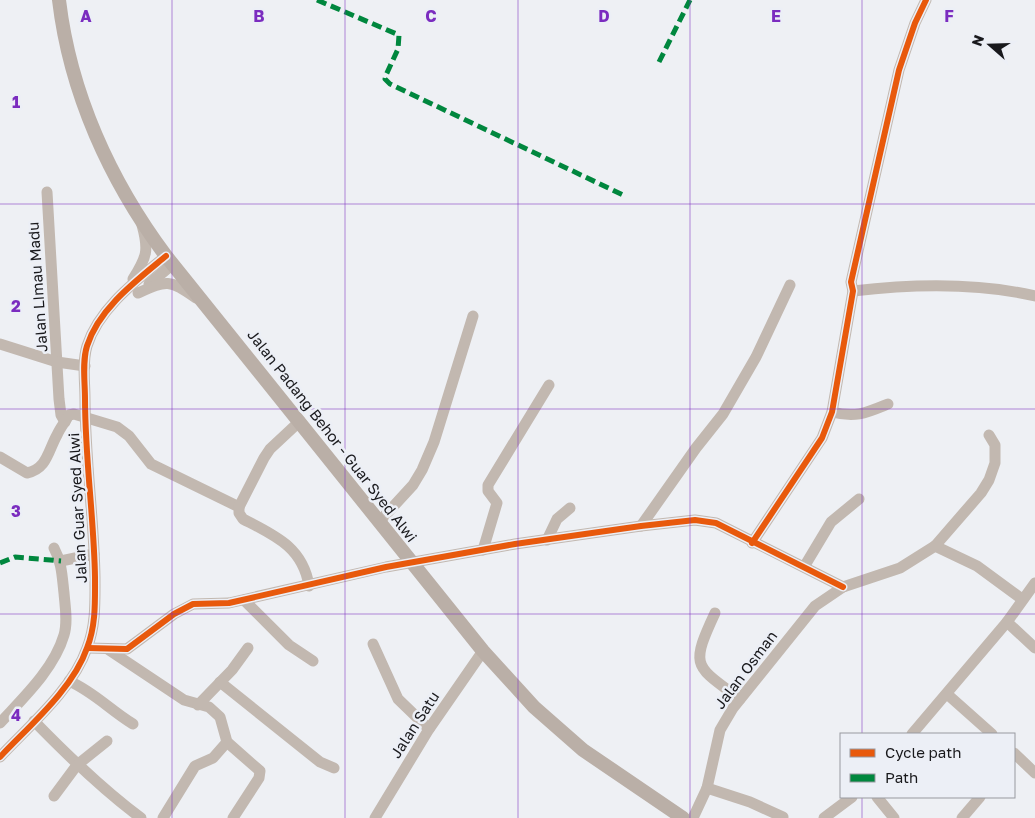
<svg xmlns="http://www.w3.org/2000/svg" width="1035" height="818" viewBox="0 0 1035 818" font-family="'Golos Text',sans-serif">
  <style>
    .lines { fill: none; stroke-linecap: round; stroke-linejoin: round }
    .minor { stroke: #c2b8b0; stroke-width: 11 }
    .major { stroke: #baafa7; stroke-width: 14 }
    .quiet { stroke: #00873e; stroke-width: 5; stroke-dasharray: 10 5; stroke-linecap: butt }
    .cycleway-casing { stroke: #eceff6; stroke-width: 9 }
    .cycleway { stroke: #e8590c; stroke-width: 6 }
    .grid { fill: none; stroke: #7b2cbf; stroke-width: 1; stroke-opacity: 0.55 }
    .labels { text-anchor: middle; stroke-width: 5; stroke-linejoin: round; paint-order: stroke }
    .street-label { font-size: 15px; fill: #19191c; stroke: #eceff6 }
    .grid-label { font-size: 16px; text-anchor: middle; font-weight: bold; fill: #7b2cbf; stroke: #eceff6; stroke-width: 5; stroke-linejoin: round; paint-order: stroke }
  </style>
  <rect width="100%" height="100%" fill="#eef0f4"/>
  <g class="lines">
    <g class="minor">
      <path d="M47,192L59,399L61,415L65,422"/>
      <path d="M133,279C147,257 149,250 142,225"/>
      <path d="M149,284L173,264"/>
      <path d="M853,291C913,284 975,282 1035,296"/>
      <path d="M138,293C167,280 169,279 196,298"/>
      <path d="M0,344L57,362L85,366"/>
      <path d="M832,412C856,418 866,413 888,404"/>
      <path d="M0,457L27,473C47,469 48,451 57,435C60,428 65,422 69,415L74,414L117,427L129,436L151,464L239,507V513L243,519C274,535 303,547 309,586"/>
      <path d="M239,507L264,458L270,449L300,421"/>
      <path d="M379,522L413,485L422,470L434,442L473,316"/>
      <path d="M641,526L696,448L723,414L756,357L790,285"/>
      <path d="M547,540L557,519L570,508"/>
      <path d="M752,543L822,438L832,412L853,291L851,282L899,70L915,23L926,0"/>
      <path d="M935,546L977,566L1022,599"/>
      <path d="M483,550L497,503L488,491V485L549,385"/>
      <path d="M61,561L94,554"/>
      <path d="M804,567L831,522L859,499"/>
      <path d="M244,600L289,645L313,661"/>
      <path d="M715,613C690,667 694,665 740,699"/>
      <path d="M1007,622L1035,648"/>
      <path d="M373,644L398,699L429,729"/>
      <path d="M88,648L127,649L174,614L193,604L229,603L386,567L515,544L641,526L695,520L716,523L843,587"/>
      <path d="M109,650L184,700L209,707L220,717L227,742L260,771L259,778L233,818"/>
      <path d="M69,681C94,692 110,710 133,724"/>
      <path d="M220,682L320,762L334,768"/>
      <path d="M947,694L992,734"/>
      <path d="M198,705L232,670L248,648"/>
      <path d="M34,721C68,756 102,789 141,818"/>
      <path d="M0,723C23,698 54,669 64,635C68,622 65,606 64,593C62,576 62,563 54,548"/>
      <path d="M912,734L1007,622L1035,583"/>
      <path d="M1014,753L1035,773"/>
      <path d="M0,757C29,726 73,689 87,648C96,625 95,602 95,577C94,518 85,459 85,399C85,382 82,362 87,346C99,308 137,280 166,256"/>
      <path d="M707,788L750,802L783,817"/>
      <path d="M54,796L77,765L107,741"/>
      <path d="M877,797L894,818"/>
      <path d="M163,818L195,766L213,758L227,742"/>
      <path d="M375,818L429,729L483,651"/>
      <path d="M693,818L707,788L720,730L733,708L815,606L843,587L900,568L935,546L981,493L989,480L995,463V445L989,435"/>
      <path d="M824,818L852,797"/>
      <path d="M962,818L980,797"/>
    </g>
    <path class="major" d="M59,0C70,93 110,181 166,256L483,651L534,707L583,750L683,818"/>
    <g class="quiet">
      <path d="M317,0L399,35L398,49L386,75L385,79L390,84L623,195"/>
      <path d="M659,62L690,0"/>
      <path d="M0,563L15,557L61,561"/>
    </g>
    <defs>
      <g id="cycleway">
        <path d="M752,543L822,438L832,412L853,291L851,282L899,70L915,23L926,0"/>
        <path d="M88,648L127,649L174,614L193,604L229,603L386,567L515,544L641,526L695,520L716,523L843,587"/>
        <path d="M0,757C29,726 73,689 87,648C96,625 95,602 95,577C94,518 85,459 85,399C85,382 82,362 87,346C99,308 137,280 166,256"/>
      </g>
    </defs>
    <use href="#cycleway" class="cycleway-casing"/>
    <use href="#cycleway" class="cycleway"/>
  </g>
  <path class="grid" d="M172,0V818M345,0V818M518,0V818M690,0V818M862,0V734M0,204H1035M0,409H1035M0,614H1035M862,797V818"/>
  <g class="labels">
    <g class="street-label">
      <text transform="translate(38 287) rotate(-94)" y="5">Jalan LImau Madu</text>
      <text transform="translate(332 436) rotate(52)" y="5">Jalan Padang Behor - Guar Syed Alwi</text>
      <text transform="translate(78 508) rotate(-93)" y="5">Jalan Guar Syed Alwi</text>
      <text transform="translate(746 670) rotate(-53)" y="5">Jalan Osman</text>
      <text transform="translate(415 725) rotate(-57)" y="5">Jalan Satu</text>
    </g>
  </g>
  <g class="grid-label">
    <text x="86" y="22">A</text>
    <text x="259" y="22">B</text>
    <text x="431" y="22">C</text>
    <text x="604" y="22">D</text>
    <text x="776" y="22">E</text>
    <text x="949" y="22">F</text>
    <text x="16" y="108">1</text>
    <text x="16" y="312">2</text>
    <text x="16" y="517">3</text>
    <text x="16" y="721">4</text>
  </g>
  <rect x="840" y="733" width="175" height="65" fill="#eceff6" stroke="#98999f"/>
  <rect x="850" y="749" width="25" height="8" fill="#e8590c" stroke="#98999f"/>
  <text x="885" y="758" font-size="15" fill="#19191c">Cycle path</text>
  <rect x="850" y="774" width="25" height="8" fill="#00873e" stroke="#98999f"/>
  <text x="885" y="783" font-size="15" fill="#19191c">Path</text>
  <g transform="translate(990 45) rotate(290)" stroke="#eceff6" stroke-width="4" paint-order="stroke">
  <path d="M0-4L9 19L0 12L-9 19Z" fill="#19191c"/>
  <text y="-8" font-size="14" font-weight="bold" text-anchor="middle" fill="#19191c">N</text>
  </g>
</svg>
